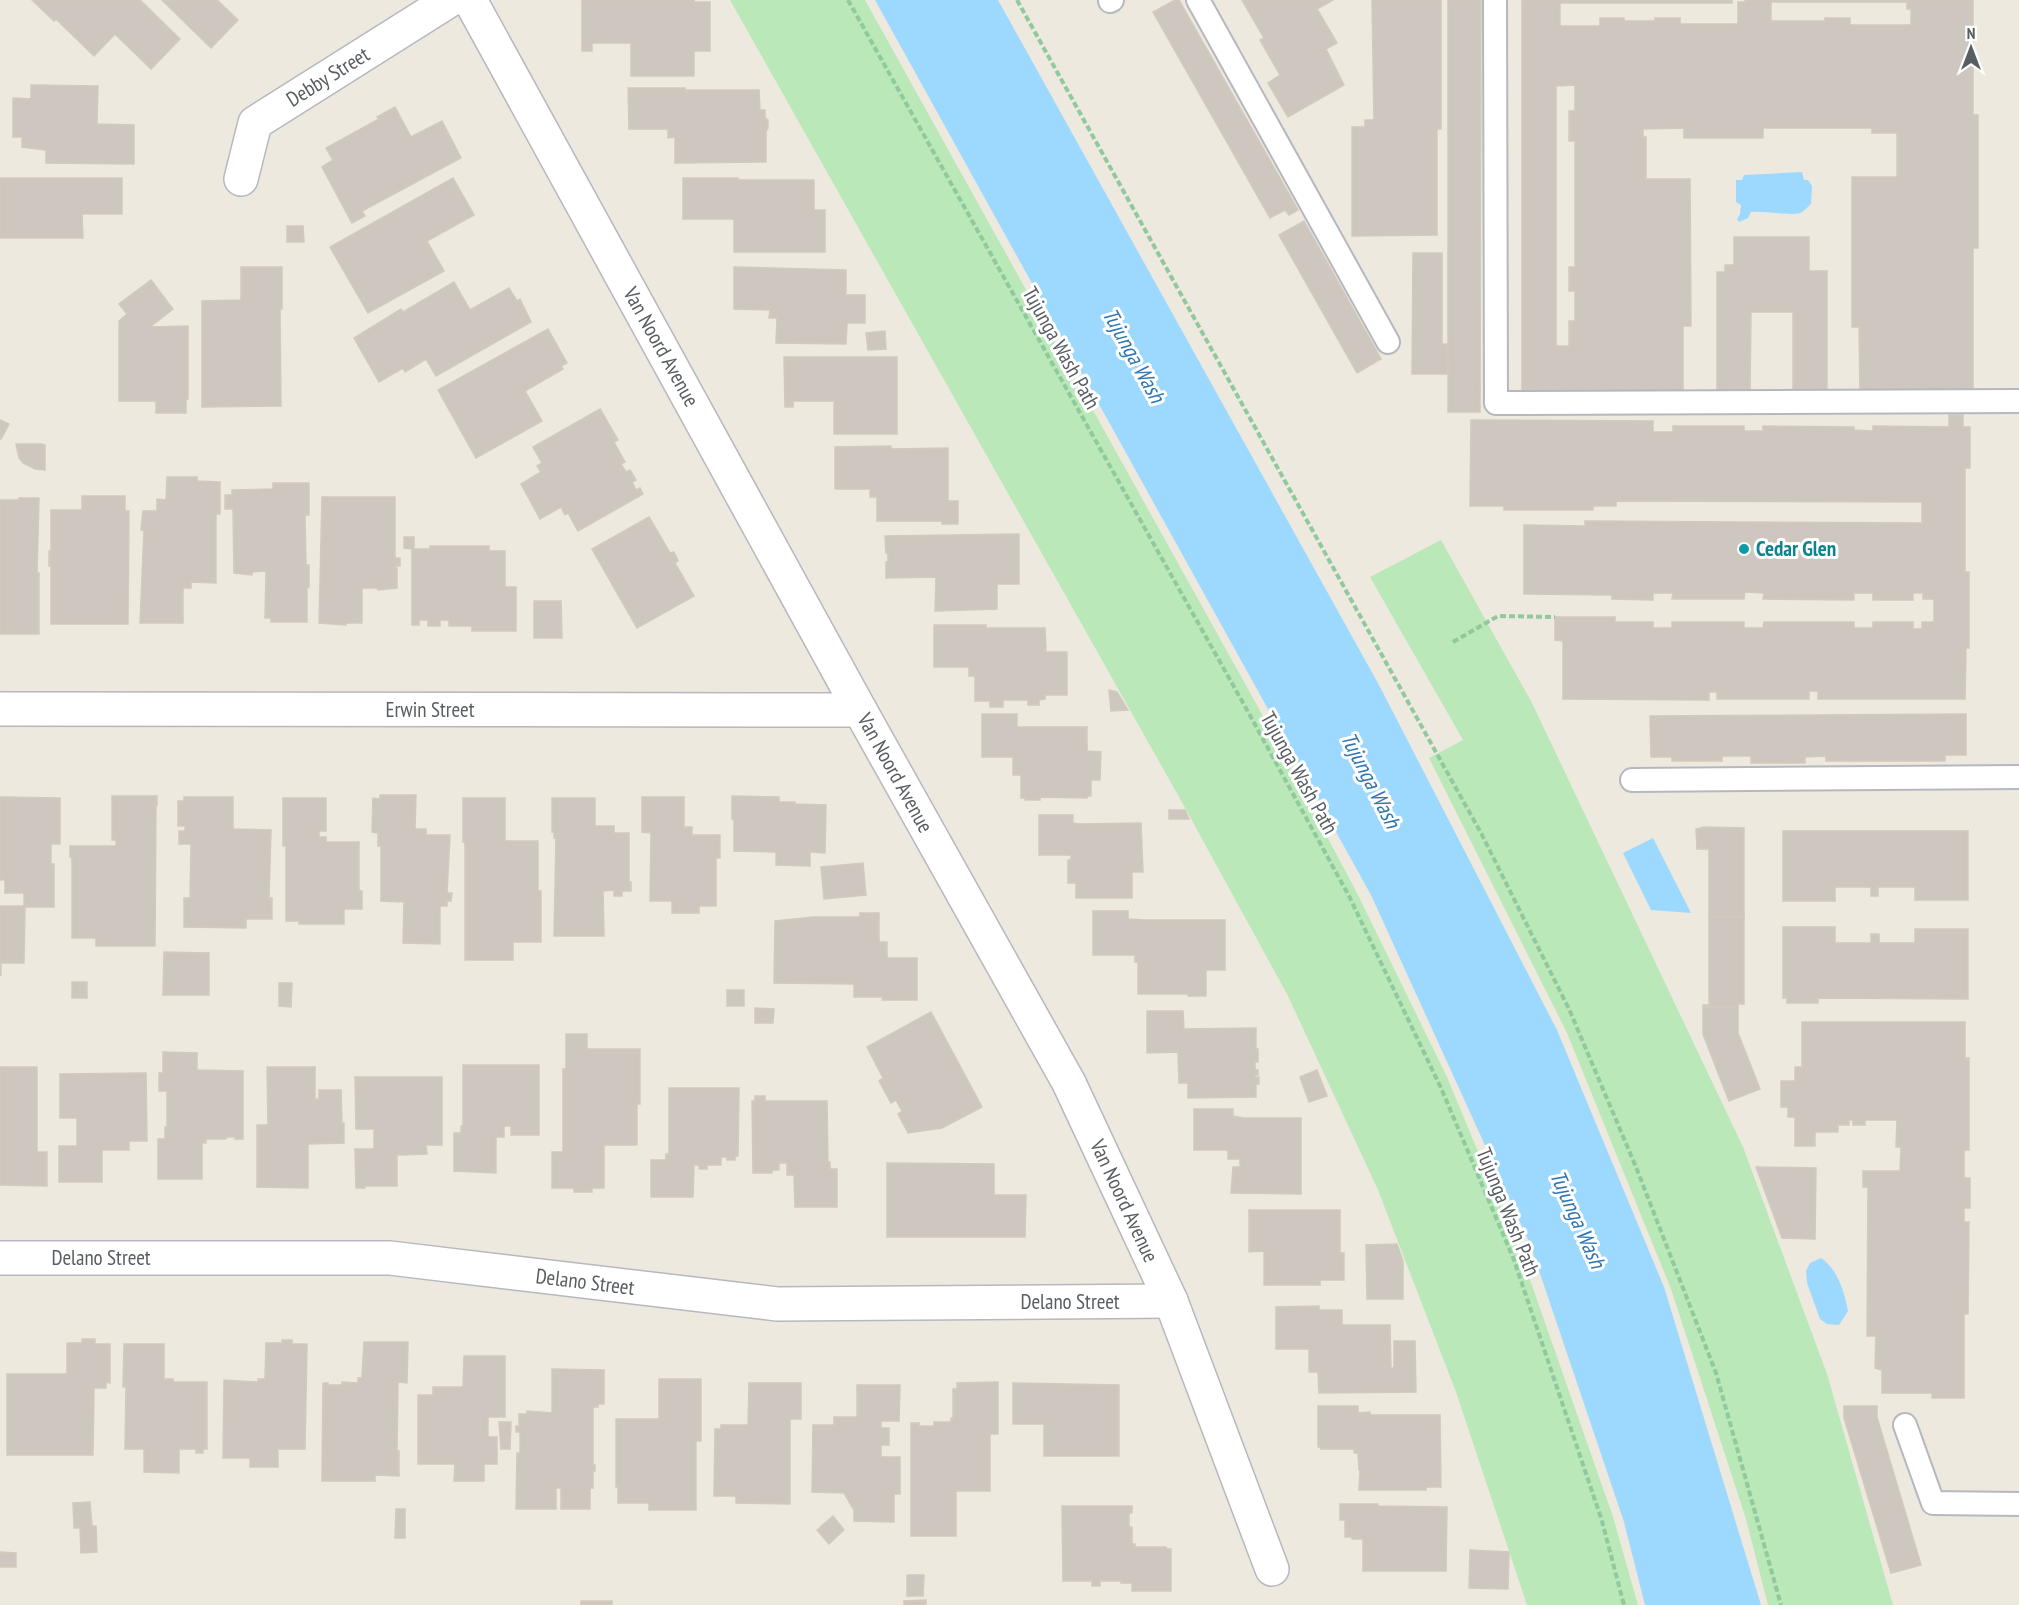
<svg xmlns="http://www.w3.org/2000/svg" width="2019" height="1605" viewBox="0 0 2019 1605" font-family="'PT Sans Narrow',sans-serif">
  <style>
    .green { fill: #bae8b8 }
    .water { fill: #9dd9ff }
    .building { fill: #cdc7c0; stroke: #d2cabc; stroke-width: 1.5; fill-rule: evenodd }
    .lines { fill: none; stroke-linecap: round; stroke-linejoin: round }
    .lane-casing { stroke: #b5b8be; stroke-width: 26 }
    .street-casing { stroke: #b5b8be; stroke-width: 36 }
    .path { stroke: #90c99d; stroke-width: 4; stroke-dasharray: 6 3; stroke-linecap: butt }
    .lane { stroke: #fff; stroke-width: 22 }
    .street { stroke: #fff; stroke-width: 33 }
    .culture-dot { fill: #0f9aa8; stroke: #fff; stroke-width: 2 }
    .labels { text-anchor: middle; stroke-width: 6; stroke-linejoin: round; paint-order: stroke }
    .street-label { font-size: 21px; fill: #585d62; stroke: #fff }
    .culture-label { font-size: 21px; font-weight: bold; fill: #0d838f; stroke: #fff; text-anchor: start }
    .water-label { font-size: 22px; font-style: italic; fill: #2e75b2; stroke: #fff }
  </style>
  <rect width="100%" height="100%" fill="#ede9df"/>
  <g class="green">
    <path d="M730,0H865L1258,707L1357,893L1447,1077L1522,1257L1613,1517L1638,1605H1527L1456,1392L1378,1190L1288,996L1183,804Z"/>
    <path d="M1441,540L1532,703L1743,1147L1827,1374L1893,1605H1768L1746,1519L1671,1289L1567,1033L1429,758L1463,740L1370,577Z"/>
  </g>
  <g class="water">
    <path d="M875,0H998L1379,685L1557,1030L1664,1287L1761,1605H1645L1624,1522L1530,1244L1371,895Z"/>
    <path d="M1802,172L1804,180H1808L1812,186L1811,204C1807,207 1805,211 1800,213C1791,216 1764,211 1751,212L1748,218L1739,222L1737,219L1740,214L1741,205L1736,202V180H1742L1744,175Z"/>
    <path d="M1653,838L1691,913L1651,910L1623,853Z"/>
    <path d="M1821,1258C1838,1270 1844,1291 1848,1311L1839,1325L1827,1324L1820,1319L1807,1283L1806,1271L1810,1263Z"/>
  </g>
  <g class="building">
    <path d="M32,0H140L180,39L151,69L115,34L94,56L56,19L54,21Z"/>
    <path d="M162,0H217L238,20L211,48Z"/>
    <path d="M582,0H694V2H710V51H694V76H631V43H592V51H582Z"/>
    <path d="M1175,0H1179L1298,210L1289,215L1285,210L1270,218L1153,12Z"/>
    <path d="M1242,0H1333L1317,9L1337,43L1326,49L1344,85L1288,117L1268,83L1280,75L1260,40L1264,38Z"/>
    <path d="M1372,0H1441V129H1437V235L1352,236V127H1365V120H1374Z"/>
    <path d="M1448,0H1481L1480,412H1448Z"/>
    <path d="M1522,0H1732V3H1560V26H1600V18H1624V21H1655V18H1680V24H1738V2H1745V0H1973V115H1978V248H1973V391L1860,392L1859,327H1852V177H1897V133H1872V128H1763V138H1684V128L1643,129V137H1646V179H1690L1691,326H1683V393H1522ZM1771,2H1907V9H1911V25H1850V18H1825V21H1771ZM1575,85V111H1569V141H1575V267H1569V291H1575V321H1569V346H1556V86Z"/>
    <path d="M31,85L98,86L97,124L134,125V164L46,163V150L22,147V137H13V98L31,99Z"/>
    <path d="M628,88H685V90H759L760,110H765V118L768,120V128L766,131V162L675,163V137L668,138V129H629Z"/>
    <path d="M395,107L411,137L442,121L461,158L362,211L365,216L352,223L322,167L333,160L326,148L379,119L377,117Z"/>
    <path d="M0,178H122V214H82L83,238H0Z"/>
    <path d="M453,178L474,215L427,241L444,271L368,313L330,247Z"/>
    <path d="M683,178H738V180H814V210H825V252H734V219H683Z"/>
    <path d="M1304,221L1381,359L1357,373L1279,235Z"/>
    <path d="M287,226H303L304,242H287Z"/>
    <path d="M1734,237H1809V271H1827V392L1793,391V312H1751L1750,393H1717V272H1725V265H1734Z"/>
    <path d="M1413,253H1442V344H1447L1448,374H1412Z"/>
    <path d="M241,267H282V309H280L281,406L202,407V301L241,300Z"/>
    <path d="M734,267L846,270V295H865V323H847L846,344L776,343L777,318H769L770,310L734,309Z"/>
    <path d="M151,280L173,309L150,327L188,326V399H186V413H156V401H119V321L127,314L119,304Z"/>
    <path d="M454,282L470,310L509,288L517,301L520,299L531,322L436,376L426,359L405,372L403,368L379,382L354,338L401,309L403,312Z"/>
    <path d="M548,329L567,363L561,366L563,369L525,391L542,421L476,458L438,390Z"/>
    <path d="M885,331L886,349L868,350L866,333Z"/>
    <path d="M784,357H897V434H834V401H793V407H785Z"/>
    <path d="M600,409L618,440L614,442L625,462L621,464L626,472L630,470L636,480L632,482L636,490L640,488L643,494L578,531L568,513L565,515L561,507L540,519L521,484L541,472L537,466L542,463L533,447Z"/>
    <path d="M1949,415H1963V427H1970V468H1965V572H1969V648H1966L1965,699H1818V691H1809V699H1717V692H1709V700L1563,699V641L1555,640V617H1615V622H1653V628H1672V622H1744V628H1763L1764,622H1854V628H1873V622H1913V629H1922V622H1934V599H1923V593H1913V600H1873V593H1854V600L1763,599L1764,593L1745,592L1744,599H1672L1673,593H1653V600L1612,599V595L1524,594V525L1585,526V521L1922,523V502L1616,501V506H1593V510H1504V506H1470L1471,420L1653,421V432H1673V426H1744V431H1763V426L1854,427V430L1873,431V426L1949,427Z"/>
    <path d="M0,420L9,424L1,439L0,438Z"/>
    <path d="M16,444H42L45,445V470L35,469L23,463L19,458Z"/>
    <path d="M891,446V449L948,448V501H958V524H942V521H877V497H870V489H835V447Z"/>
    <path d="M167,477H197V481L220,482V514H216V583L191,582V588H183V623H140L144,530H141L143,511H157V499L166,500Z"/>
    <path d="M273,483H309V515H305L306,565H309V587H307V622H271V618H265L266,571L252,572V575L234,573L233,509H225V495H232V490L273,489Z"/>
    <path d="M82,496H125V511H129L128,624H51V566H49V551H51V510H82Z"/>
    <path d="M322,497H395V558H400V566H395V568H397V588L378,590V588H371L370,579V588H362V623H346V625L319,623Z"/>
    <path d="M19,498H39L37,573H39V634H0V500H19Z"/>
    <path d="M649,517L670,553L674,552L678,561L675,563L694,596L637,628L592,549Z"/>
    <path d="M1019,534V584H997V609L935,611L936,577L886,578V562H888V553H886L885,536Z"/>
    <path d="M404,537H414V549H430V546H489V551H505V587H516V631H472V626H449V620H440V626H428V620H419V625H412V549L404,548Z"/>
    <path d="M534,601H561L562,638H534Z"/>
    <path d="M934,625H986V628H1045L1046,652H1067V695H1045V699L1039,700V705H1028V700H1003V707H990V701H975V676H969V667H934Z"/>
    <path d="M1109,690L1117,692L1128,710L1111,711Z"/>
    <path d="M982,714H1017V727H1087V751L1101,752L1100,780H1091V796H1087V798L1040,797V800H1025V798H1021V775H1013V757H982Z"/>
    <path d="M1966,714V755H1945V761H1826V756L1805,757V763H1751V756H1722V761H1672V757H1651L1650,716Z"/>
    <path d="M380,795H416L415,829H426V835H450L447,893H452L451,901H447V906H440V944L403,943L404,902L381,901V846H378V833L372,832L373,798L380,799Z"/>
    <path d="M112,796H157V805H156L155,946H96V938H72V857H70V846H116V840H112Z"/>
    <path d="M732,796L779,797V802H795V804L826,805L825,853L810,852V866L776,865V852L734,851V819H732Z"/>
    <path d="M0,797L60,798V844H51V864H54V907H25L24,963H1V975H0V906H24V893H5V880H0Z"/>
    <path d="M184,797H233V829L271,830L269,898H272V919H246V928L184,927V898H190L191,844H179V831H185V826H178V801H184Z"/>
    <path d="M642,797H684V827H692V835H720V858H716V906H699V913H672V901H650L651,833L642,832Z"/>
    <path d="M283,798H326V831H319V837H326V842H359V891H362V909H344V924H299V921H286V846H283Z"/>
    <path d="M463,798H505V841H538V891H541V942H513V960H465V842H463Z"/>
    <path d="M552,798H595V826H614V833H629V882H631V891H622V896H614V890L603,891L604,936H554L556,838H554V832H552Z"/>
    <path d="M1169,810H1185L1189,819H1169Z"/>
    <path d="M1039,815H1073V823L1080,824L1141,823L1143,872H1132V898H1076V883H1068V860H1071V855H1039Z"/>
    <path d="M1704,827L1744,828V917H1709V849H1697L1696,829Z"/>
    <path d="M1783,831H1968V900H1915V887H1878V896H1871V887H1835V901H1783Z"/>
    <path d="M863,863L866,895L824,899L821,867Z"/>
    <path d="M1093,911H1128V919L1144,920H1225V970H1206V996H1188V994H1138V962H1135V955H1093Z"/>
    <path d="M860,913H879V942H887V958H917V1000H882L883,997H854V984L774,983L775,921L814,917H860Z"/>
    <path d="M1709,917H1744V1004H1738V1007H1703V1005H1709Z"/>
    <path d="M1783,927H1835V943H1871V934H1879V943H1915V929H1968V999L1818,998V1003H1787V998H1783Z"/>
    <path d="M164,952L209,953V995H163Z"/>
    <rect x="72" y="982" width="15" height="16"/>
    <path d="M279,983H292L291,1007L279,1006Z"/>
    <rect x="727" y="990" width="17" height="16"/>
    <path d="M1703,1007H1738V1033L1760,1089L1729,1101L1703,1034Z"/>
    <path d="M755,1008L774,1009L773,1023H755Z"/>
    <path d="M1147,1011H1183L1184,1029L1256,1028V1049H1258V1062H1255V1070H1258V1075H1255V1078L1259,1077V1084H1256V1097L1188,1098V1083H1179L1178,1052L1147,1053Z"/>
    <path d="M931,1012L982,1107L942,1128L908,1133L898,1114L902,1111L896,1100L891,1103L879,1081L883,1078L867,1047Z"/>
    <path d="M1802,1022H1965V1058H1969V1150H1964V1178H1970V1208H1964V1222H1969L1968,1314H1964V1398H1932V1393H1882V1370L1875,1368L1876,1336H1867L1868,1187H1863V1171H1900L1901,1147H1896L1897,1120H1865V1125H1853V1120H1849V1125H1838V1132H1815V1146H1795V1117H1788V1107H1781V1081H1795V1067H1802Z"/>
    <path d="M566,1034H587V1049H640V1104H637V1145H604V1188H592V1192H574V1188H552V1152H563V1069H566Z"/>
    <path d="M163,1052L197,1053V1070L243,1071V1139H235V1137H226V1139H206V1143H202V1179H158V1139H165V1127H167V1091H159V1073H163Z"/>
    <path d="M463,1065H539V1135H511V1126H504V1137H496V1173L454,1171V1133H461V1126H463Z"/>
    <path d="M0,1067H37V1152H47V1186L0,1185Z"/>
    <path d="M267,1067H315V1099H319V1090H341L342,1123H344V1143L308,1144V1188L257,1187V1125H268Z"/>
    <path d="M1317,1070L1327,1096L1309,1102L1300,1077Z"/>
    <path d="M146,1073L147,1141H129V1150H102V1182H59V1146H77V1118H60V1074Z"/>
    <path d="M355,1077H442V1145H426L427,1154L397,1155V1186H365V1188H356L355,1149H374V1129H356Z"/>
    <path d="M669,1088H739L738,1156H735V1160H727V1157H721V1165H707V1169H699V1165H694L693,1197H651V1160H666V1154H669Z"/>
    <path d="M755,1096H765V1101H827L828,1162H830V1169H837V1207H795L794,1175H787V1163H779V1170H772V1173H753L752,1101H755Z"/>
    <path d="M1194,1109H1233V1116L1243,1118H1301V1194L1231,1193L1233,1167H1240V1159H1228V1150H1194Z"/>
    <path d="M887,1163L994,1164V1195H1026L1025,1237H887Z"/>
    <path d="M1756,1167L1816,1168L1815,1239L1782,1238Z"/>
    <path d="M1249,1210H1340V1253H1344V1280H1320V1285H1264V1251L1249,1252Z"/>
    <path d="M1397,1244L1403,1261V1299H1367L1366,1245Z"/>
    <path d="M1319,1306V1310H1342V1325H1390L1391,1368H1394V1341H1415L1416,1392L1319,1393L1318,1372H1309V1349H1276V1307Z"/>
    <path d="M82,1339H95V1344H110V1383L106,1382V1388H94L93,1455H7V1374H67V1343H82Z"/>
    <path d="M282,1340H292V1344H307L305,1449H278V1467H250V1458H223L224,1380L258,1382V1379H265L266,1343H282Z"/>
    <path d="M364,1342H408L407,1383L398,1382L397,1451H399V1476L375,1475V1481H322L323,1383H328V1385H342V1382L358,1383V1378H362Z"/>
    <path d="M124,1344H164V1379H173V1382H207V1449H203V1453H196V1449H179V1473L144,1472V1449H125L126,1387H123Z"/>
    <path d="M464,1356H505V1417H488V1437H497V1464H484V1481H454L455,1464H418V1395H433V1387H463Z"/>
    <path d="M552,1369L604,1370V1404H598V1407H593V1465H595V1471H593V1488H590V1509H561V1488H556V1509H516L517,1453H520V1432H516V1426H519V1414H527V1411L552,1413Z"/>
    <path d="M659,1379H701V1441H696V1510H649V1503H618V1487H616V1419H659Z"/>
    <path d="M998,1382V1434H990V1491H956V1536H911V1423H919V1426H934V1422H951V1418H953V1389H957V1383Z"/>
    <path d="M749,1383H801V1419H790V1504L736,1503V1496H714L715,1429H721V1425H748Z"/>
    <path d="M1013,1383L1119,1385V1456H1044V1424H1013Z"/>
    <path d="M857,1385H900L899,1421H881V1428H889V1445H881V1457H900V1494H894V1522L854,1521V1510L844,1493L812,1492L813,1425H834V1417H857Z"/>
    <path d="M1318,1406H1358V1413L1370,1412V1415H1440L1441,1487H1426V1490H1359L1360,1470H1359L1358,1453H1354V1449H1321V1447H1318Z"/>
    <path d="M1844,1406H1877V1417L1921,1565L1891,1573L1844,1418Z"/>
    <path d="M499,1422H511L510,1449H501Z"/>
    <path d="M90,1502L92,1526H96L97,1552L81,1553L80,1528H74L73,1503Z"/>
    <path d="M1340,1504H1378V1506L1447,1507L1446,1571H1363V1539H1352V1537H1345V1520H1340Z"/>
    <path d="M1062,1506H1132V1513H1129V1527H1132V1544H1135V1547H1166V1549H1171V1591H1132V1583H1121V1581H1100V1586H1092V1581H1063Z"/>
    <path d="M396,1509H405V1538H395Z"/>
    <path d="M833,1516L844,1530L829,1544L817,1530Z"/>
    <path d="M1470,1550L1509,1552L1508,1589L1469,1588Z"/>
    <path d="M0,1552L16,1553V1567H0Z"/>
    <path d="M907,1575H924L923,1596H907Z"/>
    <path d="M926,1600V1605H904V1601Z"/>
    <rect x="581" y="1601" width="31" height="4"/>
  </g>
  <g class="lines">
    <defs>
      <g id="lane">
        <path d="M1198,0L1388,342"/>
        <path d="M1495,0L1496,403L2019,401"/>
        <path d="M1110,1L1112,0"/>
        <path d="M1632,780L2019,777"/>
        <path d="M1905,1425L1933,1503L2019,1504"/>
      </g>
      <g id="street">
        <path d="M470,0L860,710L1069,1083L1171,1301L1272,1569"/>
        <path d="M241,179L255,123L450,0"/>
        <path d="M0,709L860,710"/>
        <path d="M0,1258H390L777,1304L1171,1301"/>
      </g>
    </defs>
    <use href="#lane" class="lane-casing"/>
    <use href="#street" class="street-casing"/>
    <g class="path">
      <path d="M848,0L1247,710L1349,896L1441,1088L1514,1260L1602,1521L1624,1605"/>
      <path d="M1017,0L1481,833L1569,1009L1636,1167L1716,1373L1781,1605"/>
      <path d="M1453,642L1498,616L1555,617"/>
    </g>
    <use href="#lane" class="lane"/>
    <use href="#street" class="street"/>
  </g>
  <circle class="culture-dot" cx="1744" cy="549" r="6"/>
  <g class="labels">
    <g class="street-label">
      <text transform="translate(328 77) rotate(-32)" y="7">Debby Street</text>
      <text transform="translate(661 347) rotate(61)" y="7">Van Noord Avenue</text>
      <text transform="translate(1061 348) rotate(61)" y="7">Tujunga Wash Path</text>
      <text x="430" y="717">Erwin Street</text>
      <text transform="translate(895 773) rotate(61)" y="7">Van Noord Avenue</text>
      <text transform="translate(1299 773) rotate(61)" y="7">Tujunga Wash Path</text>
      <text transform="translate(1124 1201) rotate(65)" y="7">Van Noord Avenue</text>
      <text transform="translate(1508 1212) rotate(68)" y="7">Tujunga Wash Path</text>
      <text x="101" y="1265">Delano Street</text>
      <text transform="translate(585 1282) rotate(7)" y="7">Delano Street</text>
      <text x="1070" y="1309">Delano Street</text>
    </g>
    <g class="culture-label">
      <text x="1756" y="556">Cedar Glen</text>
    </g>
    <g class="water-label">
      <text transform="translate(1134 355) rotate(61)" y="8">Tujunga Wash</text>
      <text transform="translate(1371 780) rotate(63)" y="8">Tujunga Wash</text>
      <text transform="translate(1578 1219) rotate(66)" y="8">Tujunga Wash</text>
    </g>
  </g>
  <g transform="translate(1971 48)" stroke="#ffffff" stroke-width="4.5" paint-order="stroke">
  <path d="M0-4.5L10 22L0 15L-10 22Z" fill="#585d62"/>
  <text y="-9" font-size="16" font-weight="bold" text-anchor="middle" fill="#585d62">N</text>
  </g>
</svg>
